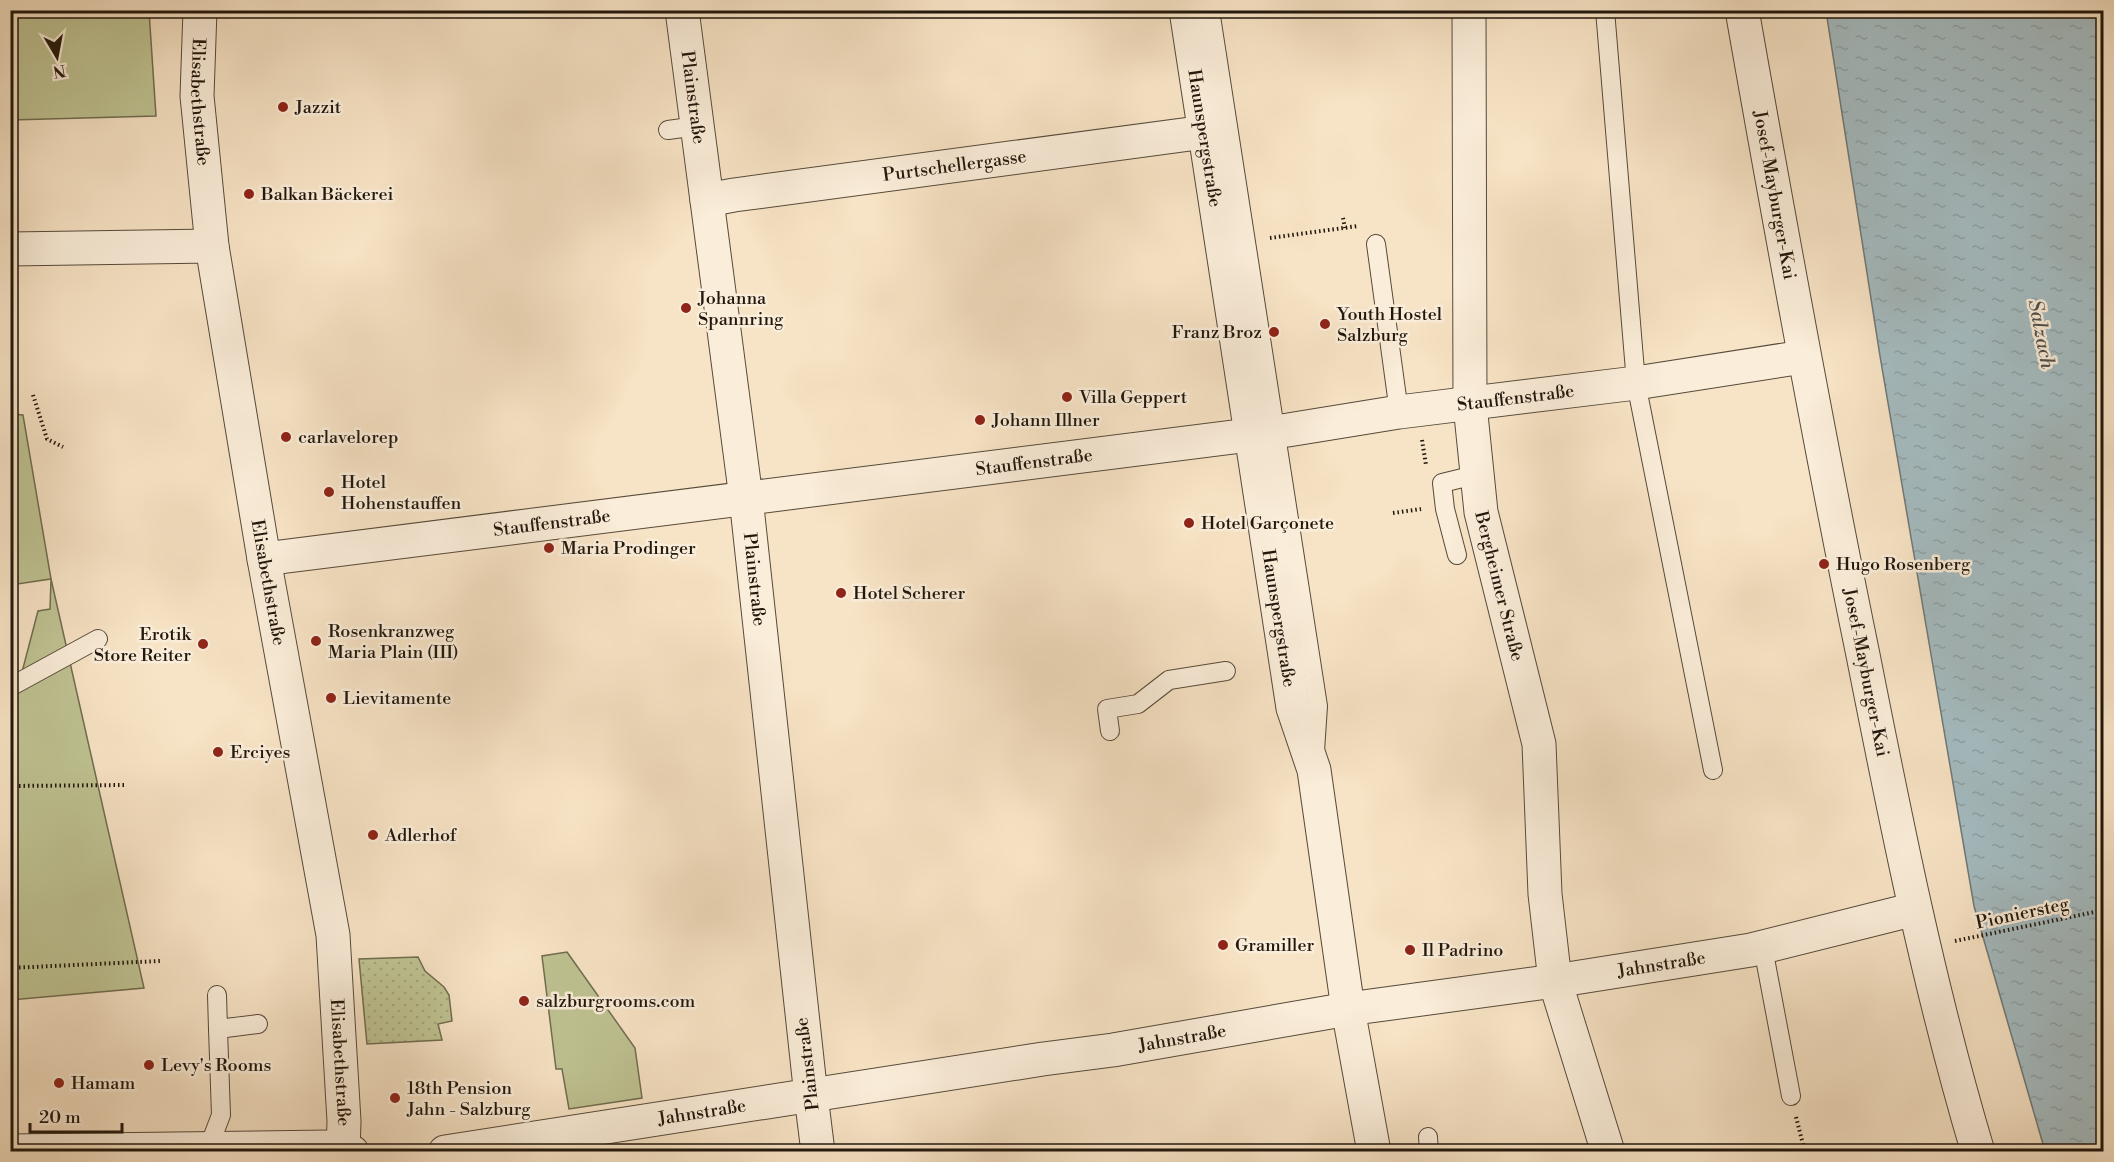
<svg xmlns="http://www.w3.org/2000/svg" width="2114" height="1162" viewBox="0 0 2114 1162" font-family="'Libre Bodoni',serif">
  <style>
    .grass { fill: #bfc393; stroke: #706d50; stroke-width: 1.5 }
    .garden { fill: url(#garden-dots); stroke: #706d50; stroke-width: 1.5 }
    .water { fill: url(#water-ripples); stroke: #707978; stroke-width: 1.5 }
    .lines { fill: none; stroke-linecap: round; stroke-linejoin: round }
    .service-casing { stroke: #564a3a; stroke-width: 20 }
    .minor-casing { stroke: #564a3a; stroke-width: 35 }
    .tertiary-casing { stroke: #564a3a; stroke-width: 35 }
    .path { stroke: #21170c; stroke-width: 4; stroke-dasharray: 1.5 3; stroke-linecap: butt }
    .service { stroke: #faedd9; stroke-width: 18 }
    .minor { stroke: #faedd9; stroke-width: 33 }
    .tertiary { stroke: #faedd9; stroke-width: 33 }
    .poi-dot { fill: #8f2418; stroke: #faedd9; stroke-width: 2 }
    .labels { text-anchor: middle; stroke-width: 5; stroke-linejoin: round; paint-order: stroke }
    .street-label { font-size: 18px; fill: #21170c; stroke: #faedd9 }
    .poi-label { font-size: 18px; fill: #21170c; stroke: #faedd9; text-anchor: start }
    .water-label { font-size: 20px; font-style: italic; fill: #4f504b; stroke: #faedd9 }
  </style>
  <defs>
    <pattern id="garden-dots" width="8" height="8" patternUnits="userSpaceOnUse" patternTransform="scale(1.5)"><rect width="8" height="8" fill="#bfc393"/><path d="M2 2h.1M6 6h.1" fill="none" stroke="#a4a77e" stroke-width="1.8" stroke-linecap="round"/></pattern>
    <pattern id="water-ripples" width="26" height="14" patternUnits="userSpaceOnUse" patternTransform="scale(1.5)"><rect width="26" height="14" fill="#a4bbc0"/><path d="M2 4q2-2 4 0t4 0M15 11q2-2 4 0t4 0" fill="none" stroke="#8da0a4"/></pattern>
  </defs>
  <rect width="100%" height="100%" fill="#f7e3c5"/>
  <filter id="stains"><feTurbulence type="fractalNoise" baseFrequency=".00333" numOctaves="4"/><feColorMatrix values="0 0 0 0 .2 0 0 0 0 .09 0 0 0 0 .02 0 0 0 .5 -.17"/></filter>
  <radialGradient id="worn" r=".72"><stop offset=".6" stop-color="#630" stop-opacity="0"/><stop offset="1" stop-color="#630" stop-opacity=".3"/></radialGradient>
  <g class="grass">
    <path d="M10,11H149L156,116L11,120Z"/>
    <path d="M10,414L23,415L51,579L144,988L11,1000V714L38,611L50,609L51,579L11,585Z"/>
    <path d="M567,952L635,1048L642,1098L569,1109L562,1069H556L542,956Z"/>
  </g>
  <path class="garden" d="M418,957L425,971L444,987L449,995L452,1021L438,1024L442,1040L367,1044L359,959Z"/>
  <path class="water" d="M1826,11H2103V1151H2045L1974,906L1880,356Z"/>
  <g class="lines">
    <defs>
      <g id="service">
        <path d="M1210,10L1318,706L1315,751"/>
        <path d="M1605,10L1636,383L1713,770"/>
        <path d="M668,130L697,126"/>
        <path d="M1376,244L1399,412"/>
        <path d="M1457,555L1445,509L1442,483L1475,475"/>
        <path d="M10,687L98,639"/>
        <path d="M1110,731L1107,709L1138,704L1169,680L1226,671"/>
        <path d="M1763,948L1791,1096"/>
        <path d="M217,995L218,1029L258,1024"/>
        <path d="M1428,1137L1429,1152"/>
        <path d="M213,1148V1136L221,1115L218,1029"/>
      </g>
      <g id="minor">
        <path id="s1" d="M682,10L746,498L811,1096"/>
        <path id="s2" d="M1469,10L1470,405L1481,512L1539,744L1545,894L1555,981L1608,1152"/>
        <path id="s3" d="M1742,10C1780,226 1819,441 1863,655C1896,822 1929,988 1978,1152"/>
        <path id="s4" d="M707,200L734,195L1205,132"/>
        <path id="s5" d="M264,559L1288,430L1399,412L1636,383L1803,357"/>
        <path id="s6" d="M1374,1152L1348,1009L1555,981L1751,950L1915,909"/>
      </g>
      <g id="tertiary">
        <path id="s7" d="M200,10L197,96L212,246L264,559L333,935L344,1121L343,1152"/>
        <path d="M10,249L212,246"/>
        <path d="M811,1096L818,1152"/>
        <path d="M10,1151L329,1147L352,1152"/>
        <path id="s8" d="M445,1152L1043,1059L1113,1050L1348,1009L1314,770L1293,708L1186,10"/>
      </g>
    </defs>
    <use href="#service" class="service-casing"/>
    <use href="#minor" class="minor-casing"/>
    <use href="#tertiary" class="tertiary-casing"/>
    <g class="path">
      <path d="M1343,218L1345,228"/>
      <path d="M1270,238L1358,226"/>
      <path d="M33,395L47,439L63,447"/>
      <path d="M1422,440L1426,465"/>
      <path d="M1393,513L1421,509"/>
      <path d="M10,786L127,785"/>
      <path d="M1955,941L2104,910"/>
      <path d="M10,968L160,961"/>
      <path d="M1796,1117L1805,1152"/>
    </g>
    <use href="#service" class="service"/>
    <use href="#minor" class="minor"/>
    <use href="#tertiary" class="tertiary"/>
  </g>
  <g class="poi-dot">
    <circle cx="283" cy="107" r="6"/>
    <circle cx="249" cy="194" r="6"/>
    <circle cx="686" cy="308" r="6"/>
    <circle cx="1325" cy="324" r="6"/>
    <circle cx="1274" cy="332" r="6"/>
    <circle cx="1067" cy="397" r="6"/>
    <circle cx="980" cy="420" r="6"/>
    <circle cx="286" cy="437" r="6"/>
    <circle cx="329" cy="492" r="6"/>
    <circle cx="1189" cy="523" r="6"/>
    <circle cx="549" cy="548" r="6"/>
    <circle cx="1824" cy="564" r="6"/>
    <circle cx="841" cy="593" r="6"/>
    <circle cx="316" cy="641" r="6"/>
    <circle cx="203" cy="644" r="6"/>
    <circle cx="331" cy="698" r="6"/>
    <circle cx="218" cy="752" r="6"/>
    <circle cx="373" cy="835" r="6"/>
    <circle cx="1223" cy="945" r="6"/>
    <circle cx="1410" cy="950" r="6"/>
    <circle cx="524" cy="1001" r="6"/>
    <circle cx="149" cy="1065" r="6"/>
    <circle cx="59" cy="1083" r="6"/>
    <circle cx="395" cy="1098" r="6"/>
  </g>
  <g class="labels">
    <g class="street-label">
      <text dy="6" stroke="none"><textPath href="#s1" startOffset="88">Plainstraße</textPath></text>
      <text dy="6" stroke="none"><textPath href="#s7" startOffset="92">Elisabethstraße</textPath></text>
      <text transform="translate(1205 138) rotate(81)" y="6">Haunspergstraße</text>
      <text dy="6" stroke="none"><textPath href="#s4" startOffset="250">Purtschellergasse</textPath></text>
      <text dy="6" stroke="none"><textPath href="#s3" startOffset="188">Josef-Mayburger-Kai</textPath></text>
      <text dy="6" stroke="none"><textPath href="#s5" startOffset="1262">Stauffenstraße</textPath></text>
      <text dy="6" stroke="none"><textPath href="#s5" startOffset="776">Stauffenstraße</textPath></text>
      <text dy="6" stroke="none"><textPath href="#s5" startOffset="290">Stauffenstraße</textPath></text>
      <text dy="6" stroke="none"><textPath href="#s1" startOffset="574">Plainstraße</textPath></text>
      <text dy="6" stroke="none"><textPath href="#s7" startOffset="578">Elisabethstraße</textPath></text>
      <text dy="6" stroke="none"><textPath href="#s2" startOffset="579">Bergheimer Straße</textPath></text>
      <text transform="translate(1279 618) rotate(81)" y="6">Haunspergstraße</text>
      <text dy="6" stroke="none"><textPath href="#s3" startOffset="674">Josef-Mayburger-Kai</textPath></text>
      <text transform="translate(2022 913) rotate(-12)" y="6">Pioniersteg</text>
      <text dy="6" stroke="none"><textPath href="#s6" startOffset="462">Jahnstraße</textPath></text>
      <text dy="6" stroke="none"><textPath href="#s8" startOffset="746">Jahnstraße</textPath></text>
      <text dy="6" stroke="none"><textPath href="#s7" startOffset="1064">Elisabethstraße</textPath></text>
      <text transform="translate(807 1064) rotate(-97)" y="6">Plainstraße</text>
      <text dy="6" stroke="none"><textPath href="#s8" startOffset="260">Jahnstraße</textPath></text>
    </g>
    <g class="poi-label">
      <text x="295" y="113">Jazzit</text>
      <text x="261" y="200">Balkan Bäckerei</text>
      <text x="698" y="304">Johanna<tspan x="698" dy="21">Spannring</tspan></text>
      <text x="1337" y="320">Youth Hostel<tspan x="1337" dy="21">Salzburg</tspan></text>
      <text x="1262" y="338" text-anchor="end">Franz Broz</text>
      <text x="1079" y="403">Villa Geppert</text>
      <text x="992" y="426">Johann Illner</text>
      <text x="298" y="443">carlavelorep</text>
      <text x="341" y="488">Hotel<tspan x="341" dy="21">Hohenstauffen</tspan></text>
      <text x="1201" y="529">Hotel Garçonete</text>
      <text x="561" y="554">Maria Prodinger</text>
      <text x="1836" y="570">Hugo Rosenberg</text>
      <text x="853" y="599">Hotel Scherer</text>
      <text x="328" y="637">Rosenkranzweg<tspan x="328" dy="21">Maria Plain (III)</tspan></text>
      <text x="191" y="640" text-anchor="end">Erotik<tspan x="191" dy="21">Store Reiter</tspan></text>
      <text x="343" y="704">Lievitamente</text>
      <text x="230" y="758">Erciyes</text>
      <text x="385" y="841">Adlerhof</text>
      <text x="1235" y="951">Gramiller</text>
      <text x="1422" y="956">Il Padrino</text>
      <text x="536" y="1007">salzburgrooms.com</text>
      <text x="161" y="1071">Levy's Rooms</text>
      <text x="71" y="1089">Hamam</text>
      <text x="407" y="1094">18th Pension<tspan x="407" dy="21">Jahn - Salzburg</tspan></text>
    </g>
    <g class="water-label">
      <text transform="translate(2042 334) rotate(79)" y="7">Salzach</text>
    </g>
  </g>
  <rect width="2114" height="1162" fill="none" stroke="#f7e3c5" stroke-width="36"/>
  <rect x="12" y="12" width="2090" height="1138" fill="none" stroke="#21170c" stroke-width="3"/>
  <rect x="18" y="18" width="2078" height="1126" fill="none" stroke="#21170c" stroke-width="1.5"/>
  <g transform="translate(57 57) rotate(170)" stroke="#faedd9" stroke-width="4.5" paint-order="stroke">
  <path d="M0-4.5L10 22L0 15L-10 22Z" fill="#21170c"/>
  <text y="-9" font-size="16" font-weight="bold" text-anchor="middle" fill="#21170c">N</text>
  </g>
  <path d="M30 1123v9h92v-9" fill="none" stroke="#21170c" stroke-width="3"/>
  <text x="39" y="1123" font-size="18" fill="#21170c" stroke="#faedd9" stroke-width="4.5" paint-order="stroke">20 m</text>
  <rect width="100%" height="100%" filter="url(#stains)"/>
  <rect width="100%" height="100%" fill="url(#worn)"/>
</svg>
